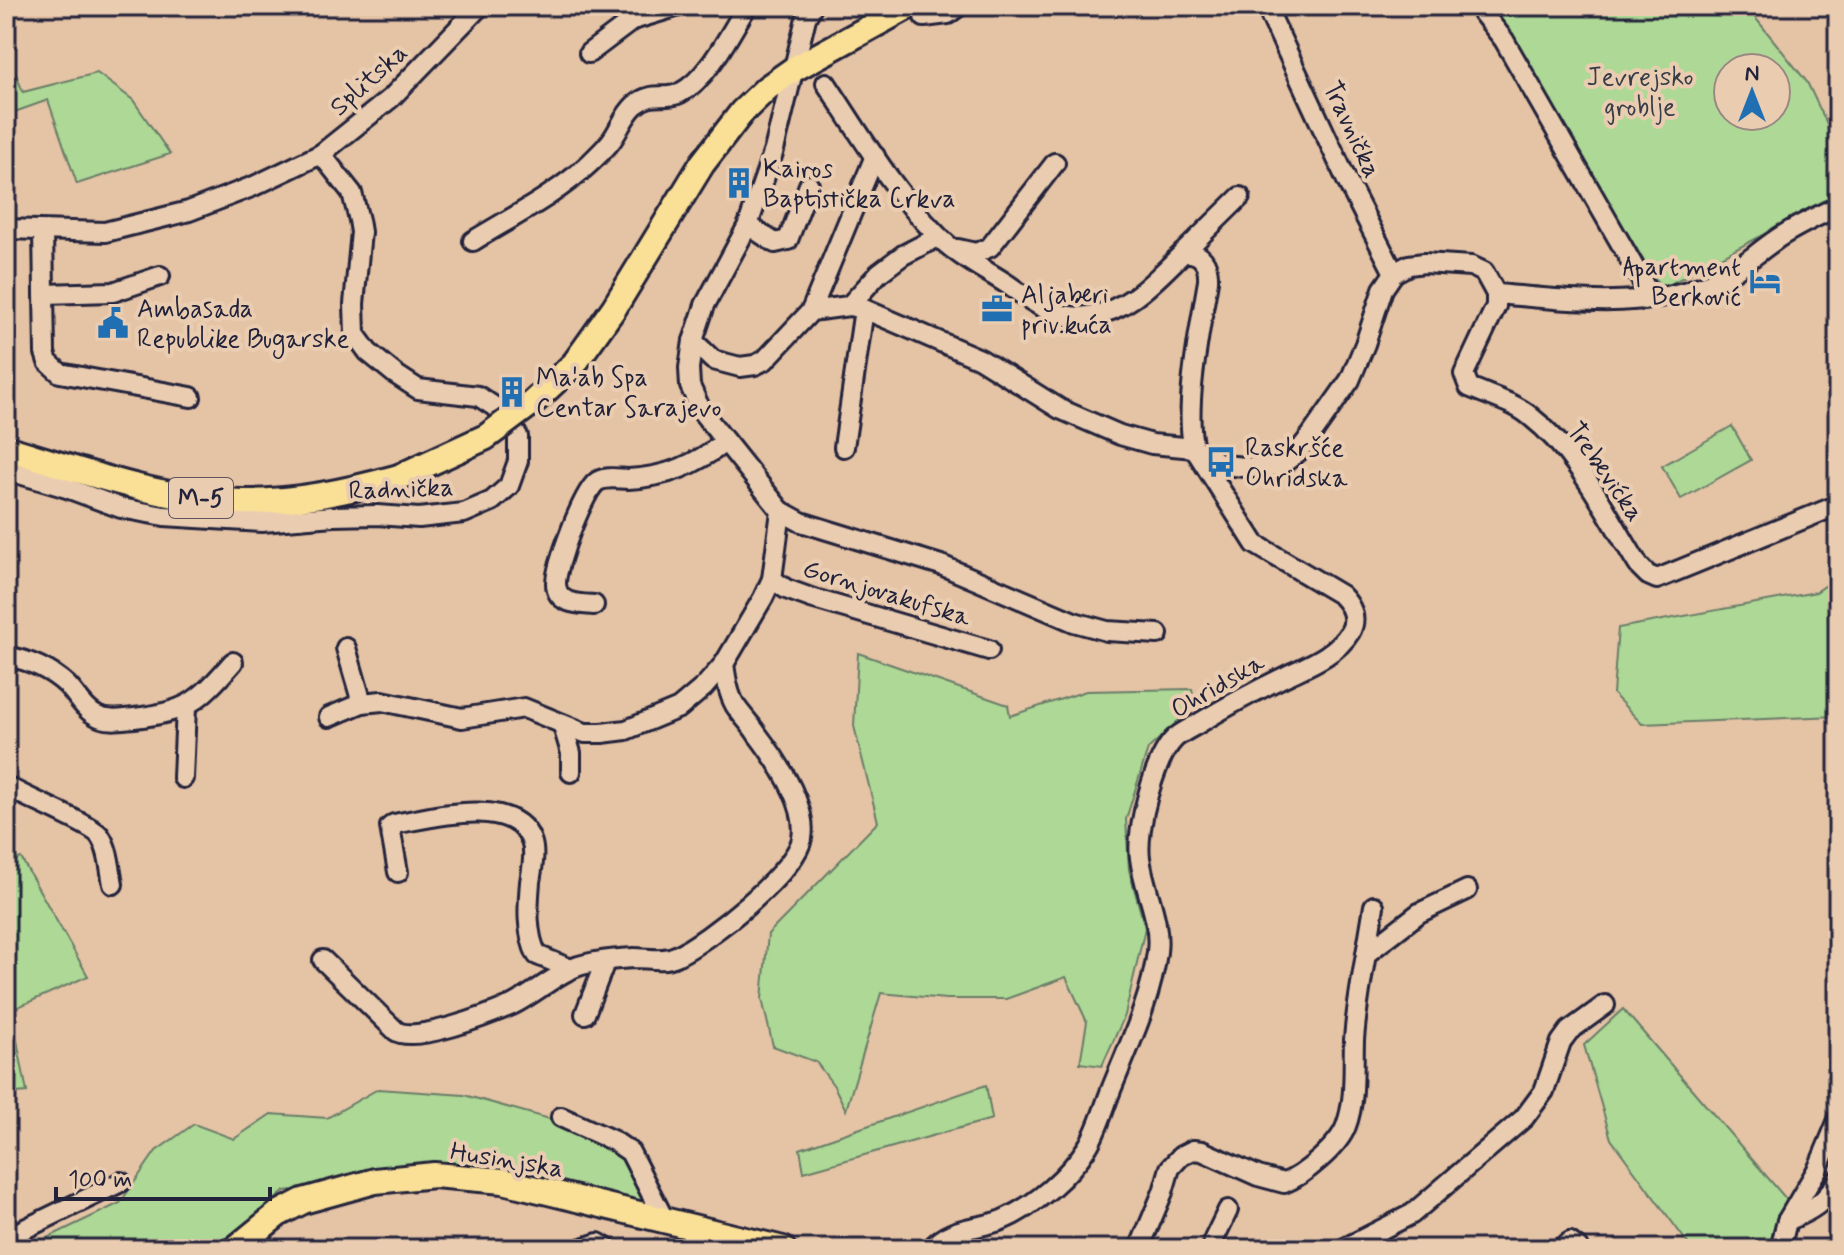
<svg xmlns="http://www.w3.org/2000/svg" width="1844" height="1255" viewBox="0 0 1844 1255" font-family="Mynerve,sans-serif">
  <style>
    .green { fill: #aed895; stroke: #687d68; stroke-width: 2; fill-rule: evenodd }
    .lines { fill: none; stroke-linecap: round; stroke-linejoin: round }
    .minor-casing { stroke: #22223b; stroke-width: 24 }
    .major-casing { stroke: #22223b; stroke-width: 30 }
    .minor { stroke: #eacdb1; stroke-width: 18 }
    .major { stroke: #fadf96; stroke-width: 24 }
    .major-bridge-casing { stroke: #22223b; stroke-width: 30; stroke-linecap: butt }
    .major-bridge { stroke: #fadf96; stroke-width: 24 }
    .labels { text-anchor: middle; stroke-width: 8; stroke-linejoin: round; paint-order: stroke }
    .shield { fill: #eacdb1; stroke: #5e555e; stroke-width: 2 }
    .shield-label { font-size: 24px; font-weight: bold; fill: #22223b }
    .park-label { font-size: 26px; fill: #373d48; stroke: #eacdb1 }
    .street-label { font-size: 26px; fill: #22223b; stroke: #eacdb1 }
    .poi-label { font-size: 26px; fill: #22223b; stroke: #eacdb1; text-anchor: start }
  </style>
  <rect width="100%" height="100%" fill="#e5c3a5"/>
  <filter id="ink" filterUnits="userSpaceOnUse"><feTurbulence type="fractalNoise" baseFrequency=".0125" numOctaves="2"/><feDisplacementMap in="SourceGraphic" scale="16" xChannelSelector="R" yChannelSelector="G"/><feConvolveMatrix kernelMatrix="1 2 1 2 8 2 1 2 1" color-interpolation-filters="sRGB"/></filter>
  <g filter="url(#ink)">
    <g class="green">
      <path d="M1484,6H1746L1807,82L1838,147V195L1661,289L1550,105ZM1728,68H1776V116H1728Z"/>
      <path d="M6,49L23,92L97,73L133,100L170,154L77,184L48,100L6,115Z"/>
      <path d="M1732,426L1751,460L1681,499L1662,466Z"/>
      <path d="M1838,577V716L1642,724L1613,694L1618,628L1816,592Z"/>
      <path d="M858,653L1008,705L1010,716L1086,691L1192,689L1195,705L1148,749L1126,819L1129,870L1145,928L1125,1015L1102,1066L1080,1063L1087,1022L1066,977L1006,999H946L881,993L846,1110L834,1086L816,1062L773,1046L762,999L768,934L878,822L854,726Z"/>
      <path d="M21,858L88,976L11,1010L27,1092L6,1094V864Z"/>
      <path d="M1623,1009L1787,1200L1771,1249H1692L1611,1139L1584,1045Z"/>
      <path d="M986,1085L992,1119L804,1172L800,1149Z"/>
      <path d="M378,1089L464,1095L564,1123L622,1149L652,1203L471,1169L285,1191L213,1249H24L120,1203L156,1151L194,1124L234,1139L271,1114L327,1118Z"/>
    </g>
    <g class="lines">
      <defs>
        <g id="minor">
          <path d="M1266,6L1348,183L1394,273"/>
          <path d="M1477,6L1504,40L1621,244L1644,285V300"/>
          <path d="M924,17L948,14L959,6"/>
          <path d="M589,53L633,20L679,6"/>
          <path d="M826,83C860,134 893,191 937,235C956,255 984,269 1007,284C1032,302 1057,321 1089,316C1129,311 1156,279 1183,253C1202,251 1209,264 1208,281C1201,323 1183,409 1194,448L1255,544L1341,595C1351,605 1358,618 1350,632C1336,655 1309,665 1286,676C1257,690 1229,705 1201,722C1193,727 1182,732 1175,738C1154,758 1136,829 1140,858C1144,891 1161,918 1157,952C1151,1000 1129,1045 1111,1090C1104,1108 1098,1129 1088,1146C1069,1176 1035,1206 1002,1220C977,1230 949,1226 931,1249"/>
          <path d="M748,225L775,243L788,240L809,185"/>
          <path d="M6,229L105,232L189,211L254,186L321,154L391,98L480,6"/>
          <path d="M43,231L45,353L48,362L60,373L191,397"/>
          <path d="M473,241C512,217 556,195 590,163C597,156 605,149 611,141C620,129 624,115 635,105C653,90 664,101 680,93C709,78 730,33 747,6"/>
          <path d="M958,249L976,253L990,247L1055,163"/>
          <path d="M1183,253L1240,197"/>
          <path d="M44,294L113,292L160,276"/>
          <path d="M1496,294C1569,300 1650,312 1719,279C1739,270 1755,254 1774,241C1793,227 1817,217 1838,206"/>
          <path d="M849,306L864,309L980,359L1060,409L1120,435L1152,444L1194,448L1223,465L1256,468L1281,465L1298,452L1312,434L1350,380L1365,344L1383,289L1394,273L1409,265L1424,263L1471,266L1484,272L1496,294V306L1464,374L1469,387C1489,396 1513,402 1530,416C1579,454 1607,515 1639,566L1648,575L1657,579L1838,505"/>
          <path d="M811,311L875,156"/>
          <path d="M693,341L713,360L740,367L755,365L765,360L811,311L849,306L879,273L903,255L938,237"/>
          <path d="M844,447L864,309"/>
          <path d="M68,467L64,487L121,508L164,516L262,522L333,516L377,515L419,518L464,513L492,501L509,486L518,461V436L498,409L478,396L418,389L395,374L368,352L355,334L354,304L361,232L359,220L352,193L321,154"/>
          <path d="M6,470L64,487"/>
          <path d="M781,511L801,522L941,565L1074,622L1107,631L1158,634"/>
          <path d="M772,579L786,589L811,598L989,650"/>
          <path d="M594,605C578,604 556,604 556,583C556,566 584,488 598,481C607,476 619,479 628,479C667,477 695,465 725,442"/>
          <path d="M346,648L362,703"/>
          <path d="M6,656C28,660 51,670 67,685C77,695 84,710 97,716C108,722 122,719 134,718C187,712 198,702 233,662"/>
          <path d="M329,717L362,703L382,701L462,718L524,708L585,733H602L626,730L679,708L704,687L724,664L763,598L772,579L781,511L702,412L690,386L689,368L693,341L705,305L748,225L774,150L806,18L812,6"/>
          <path d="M563,726L571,753V772"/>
          <path d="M183,778L186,707"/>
          <path d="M6,786C24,797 93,825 100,836C109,849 110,869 113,884"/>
          <path d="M398,872L390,827L394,824C429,818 513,794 531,840C536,852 532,869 530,882C528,905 526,934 537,955L571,969"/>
          <path d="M1366,954L1374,906"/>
          <path d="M323,960L396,1031C415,1044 491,1014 512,1005C532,995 549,980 569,970C586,961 615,959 634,958C648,958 663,962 676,956C707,942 797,871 802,838C808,805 776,759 757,734C751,724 741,715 735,705C728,693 726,678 724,664"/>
          <path d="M585,1014L605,962"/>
          <path d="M561,1117L614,1141L630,1152L665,1221"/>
          <path d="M1787,1221L1818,1168L1838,1120"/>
          <path d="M6,1238L121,1182"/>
          <path d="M580,1249L598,1243L608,1249"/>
          <path d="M1139,1249L1163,1192L1170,1168L1181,1156L1193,1150L1202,1151L1258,1176L1284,1183C1303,1176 1339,1146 1346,1126C1356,1100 1353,1067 1354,1040C1356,1011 1361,983 1366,954L1419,913L1467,890"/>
          <path d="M1213,1249L1214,1239L1228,1210"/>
          <path d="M1343,1249L1412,1214L1524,1118L1544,1091L1561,1042L1569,1031L1605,1005"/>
          <path d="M1559,1249L1570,1242L1579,1249"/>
          <path d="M1780,1249L1787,1221C1810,1211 1826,1203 1838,1180"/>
        </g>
        <g id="major">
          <path d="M574,364L614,308L702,164L742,112L767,88L794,69L909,6"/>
          <path d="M6,448C82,471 163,501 243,502C297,502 348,491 399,477"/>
          <path d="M235,1249L278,1214L303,1201L375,1181L434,1175L503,1181L783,1249"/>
        </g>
      </defs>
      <use href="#minor" class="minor-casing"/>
      <use href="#major" class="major-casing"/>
      <use href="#minor" class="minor"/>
      <use href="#major" class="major"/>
      <defs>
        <path id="major-bridge" d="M399,477L486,437L533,402L574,364"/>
      </defs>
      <use href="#major-bridge" class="major-bridge-casing"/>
      <use href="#major-bridge" class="major-bridge"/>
    </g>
  </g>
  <defs>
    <symbol id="building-bare" viewBox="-9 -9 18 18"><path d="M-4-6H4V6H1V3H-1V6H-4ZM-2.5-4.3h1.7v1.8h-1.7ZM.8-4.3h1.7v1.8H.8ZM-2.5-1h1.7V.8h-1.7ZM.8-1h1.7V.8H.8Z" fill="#1f6fb2" stroke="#eacdb1" stroke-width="2.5" paint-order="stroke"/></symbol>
    <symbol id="hotel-bare" viewBox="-9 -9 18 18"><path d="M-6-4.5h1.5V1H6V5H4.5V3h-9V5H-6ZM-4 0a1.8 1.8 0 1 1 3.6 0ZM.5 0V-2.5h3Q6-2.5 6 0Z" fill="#1f6fb2" stroke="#eacdb1" stroke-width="2.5" paint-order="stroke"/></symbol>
    <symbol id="office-bare" viewBox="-9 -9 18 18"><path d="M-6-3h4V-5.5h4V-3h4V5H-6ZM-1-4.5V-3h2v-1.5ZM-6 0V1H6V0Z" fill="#1f6fb2" stroke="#eacdb1" stroke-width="2.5" paint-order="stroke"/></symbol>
    <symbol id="civic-bare" viewBox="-9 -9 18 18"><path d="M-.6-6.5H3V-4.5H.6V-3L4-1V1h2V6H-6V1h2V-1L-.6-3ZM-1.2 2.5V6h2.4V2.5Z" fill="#1f6fb2" stroke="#eacdb1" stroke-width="2.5" paint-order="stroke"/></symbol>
    <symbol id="bus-bare" viewBox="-9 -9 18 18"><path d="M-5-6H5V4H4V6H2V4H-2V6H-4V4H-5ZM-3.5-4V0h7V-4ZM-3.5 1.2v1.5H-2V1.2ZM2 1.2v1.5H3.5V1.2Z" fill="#1f6fb2" stroke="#eacdb1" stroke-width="2.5" paint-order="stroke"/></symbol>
  </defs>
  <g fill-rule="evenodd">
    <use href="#building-bare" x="717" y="161" width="44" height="44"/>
    <use href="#hotel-bare" x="1743" y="259" width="44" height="44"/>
    <use href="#office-bare" x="975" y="287" width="44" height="44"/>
    <use href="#civic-bare" x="91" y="301" width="44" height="44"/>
    <use href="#building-bare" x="490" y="370" width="44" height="44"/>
    <use href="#bus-bare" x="1199" y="440" width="44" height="44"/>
  </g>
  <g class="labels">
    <rect class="shield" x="169" y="478" width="64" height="40" rx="6"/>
    <g class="shield-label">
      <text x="201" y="506">M-5</text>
    </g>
    <g class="park-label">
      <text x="1640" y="85">Jevrejsko<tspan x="1640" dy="30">groblje</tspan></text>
    </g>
    <g class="street-label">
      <text transform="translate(368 79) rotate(-42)" y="9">Splitska</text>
      <text transform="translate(1353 129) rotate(65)" y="9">Travnička</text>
      <text transform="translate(1606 471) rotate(55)" y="9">Trebevićka</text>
      <text transform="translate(401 488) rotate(-2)" y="9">Radnička</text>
      <text transform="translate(887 592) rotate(17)" y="9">Gornjovakufska</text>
      <text transform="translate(1217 685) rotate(-30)" y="9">Ohridska</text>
      <text transform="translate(507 1159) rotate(9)" y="9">Husinjska</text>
    </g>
    <g class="poi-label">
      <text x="763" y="177">Kairos<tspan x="763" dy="30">Baptistička Crkva</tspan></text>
      <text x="1741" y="275" text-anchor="end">Apartment<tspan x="1741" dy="30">Berković</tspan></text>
      <text x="1021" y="303">Aljaberi<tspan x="1021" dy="30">priv.kuća</tspan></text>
      <text x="137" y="317">Ambasada<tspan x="137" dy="30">Republike Bugarske</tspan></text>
      <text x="536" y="386">Ma'ab Spa<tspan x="536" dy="30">Centar Sarajevo</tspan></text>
      <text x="1245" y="456">Raskršće<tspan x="1245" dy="30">Ohridska</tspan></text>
    </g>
  </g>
  <rect width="1844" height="1255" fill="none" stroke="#eacdb1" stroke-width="32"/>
  <rect x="16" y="16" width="1812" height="1223" fill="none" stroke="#22223b" stroke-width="3" filter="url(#ink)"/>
  <g transform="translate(1752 92)"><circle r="38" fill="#eacdb1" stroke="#9a8982" stroke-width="2"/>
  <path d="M0-6L14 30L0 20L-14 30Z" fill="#1f6fb2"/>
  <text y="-12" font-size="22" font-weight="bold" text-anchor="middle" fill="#22223b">N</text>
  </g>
  <path d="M56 1187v12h214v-12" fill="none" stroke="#22223b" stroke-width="4"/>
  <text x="68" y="1187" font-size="24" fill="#22223b" stroke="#eacdb1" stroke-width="6" paint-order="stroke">100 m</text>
</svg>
